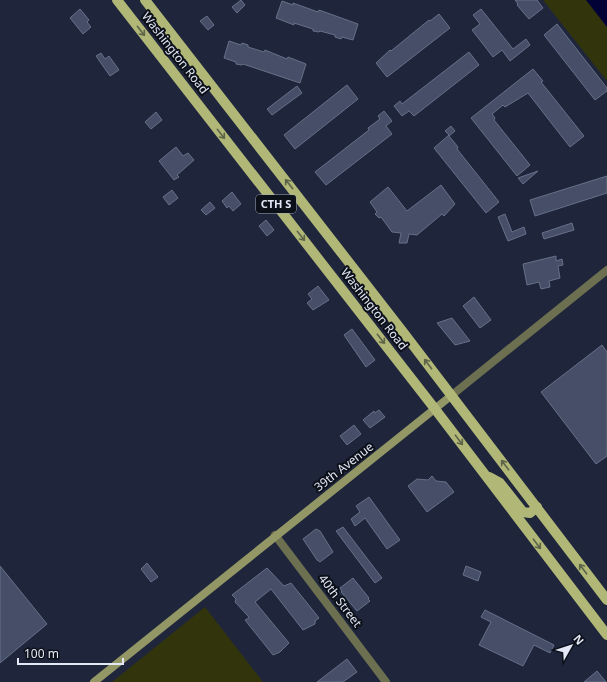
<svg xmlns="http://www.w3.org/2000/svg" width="607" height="682" viewBox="0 0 607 682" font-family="'Noto Sans',sans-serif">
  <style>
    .green { fill: #32340c }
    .water { fill: #030237 }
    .building { fill: #464f67; stroke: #667089 }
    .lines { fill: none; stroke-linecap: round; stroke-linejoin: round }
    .minor { stroke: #6c6f50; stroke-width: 8 }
    .tertiary { stroke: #6c6f50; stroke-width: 8 }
    .secondary { stroke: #939766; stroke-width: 8 }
    .primary { stroke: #b1b777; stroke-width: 10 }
    .oneway { stroke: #5e6448 }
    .labels { text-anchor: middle; stroke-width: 4; stroke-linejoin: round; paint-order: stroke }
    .shield { fill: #0c1019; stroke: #a2a7b4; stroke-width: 1 }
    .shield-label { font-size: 11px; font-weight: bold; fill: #e2e8f6 }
    .street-label { font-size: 12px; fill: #e2e8f6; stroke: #0c1019 }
  </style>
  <rect width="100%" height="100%" fill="#1f263b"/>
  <g class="green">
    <path d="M543,0H607V81Z"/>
    <path d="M205,607L263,682H112Z"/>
  </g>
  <path class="water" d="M586,0H607V27Z"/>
  <g class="building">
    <path d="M241,0L245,5L237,13L232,7Z"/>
    <path d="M515,0H537L543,8L529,19L517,5L518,4Z"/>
    <path d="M282,1L293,5V3L318,12L319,10L358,24L353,40L342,37L341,39L335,37V35L320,31L319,32L313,31V29L294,23V25L276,18Z"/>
    <path d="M80,9L89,20L87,22L91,27L83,34L70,18Z"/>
    <path d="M481,9L513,49L526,39L530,45L510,61L502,50L493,57L472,30L480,24L473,15Z"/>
    <path d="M439,14L450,28L387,77L376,63L390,50L391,51L429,20L430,21Z"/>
    <path d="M207,16L214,25L208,30L200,21Z"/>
    <path d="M557,24L607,88V91L595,100L544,35Z"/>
    <path d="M229,41L241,45L242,43L248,45V47L264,52L265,50L287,59L288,57L306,64L300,83L243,64L242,65L236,64V62L224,58Z"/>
    <path d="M469,52L479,65L414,116L409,111L402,116L394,106L400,101L402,104Z"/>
    <path d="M101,53L105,59L109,56L119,70L110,76L96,56Z"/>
    <path d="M533,69L543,81L541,82L584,136L570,147L528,93L505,107L503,105L492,114L495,118L494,120L530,165L517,176L471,118Z"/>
    <path d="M347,85L358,99L295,149L284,135Z"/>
    <path d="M297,86L302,93L272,115L267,109Z"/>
    <path d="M384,111L392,121L386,126L392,134L326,185L315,172L369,130L368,128L380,119L378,116Z"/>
    <path d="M156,112L162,120L151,129L145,122Z"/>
    <path d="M451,126L455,131L449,136L458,147L457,149L499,202L486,213L434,148L449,135L445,131Z"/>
    <path d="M176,147L183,156L188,153L194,160L177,175L179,177L174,180L159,161Z"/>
    <path d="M538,171L523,184L518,178Z"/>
    <path d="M607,176V193L535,216L530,200Z"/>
    <path d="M441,185L455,204L444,216L442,214L417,235L409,234L407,243H399L401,233L392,232L381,217L379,218L375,214L377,212L370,202L388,187L407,211Z"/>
    <path d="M172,190L178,198L169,205L163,197Z"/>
    <path d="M232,192L241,204L233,211L229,206L227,208L222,201Z"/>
    <path d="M210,202L215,208L206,215L201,210Z"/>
    <path d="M505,214L512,232L524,227L526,234L508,241L498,217Z"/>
    <path d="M266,220L274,230L267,236L259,226Z"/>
    <path d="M572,223L574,230L544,239L542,233Z"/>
    <path d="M556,256V261L562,259L563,265L558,266L560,278L549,281L550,287L541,289L539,282L527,285L523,264Z"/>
    <path d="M318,286L329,300L313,310L307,303L312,299L308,294Z"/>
    <path d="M474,297L491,320L480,328L463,306Z"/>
    <path d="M452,318L470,341L455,345L437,323Z"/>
    <path d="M352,329L375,360L366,367L344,335Z"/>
    <path d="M602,345L607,352V456L596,464L541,392Z"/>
    <path d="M379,410L385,417L370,428L363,420L374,411L375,413Z"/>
    <path d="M354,425L361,434L347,445L340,436Z"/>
    <path d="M432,476L436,481L446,482L454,492L427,512L408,486L417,479L428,480Z"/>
    <path d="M369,497L400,540L387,549L365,518L355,526L351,519L360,512L356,506Z"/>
    <path d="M343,527L382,578L375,583L336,531Z"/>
    <path d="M316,529L320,531L333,552L320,562L317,560L303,539Z"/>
    <path d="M147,563L158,577L151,582L141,569Z"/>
    <path d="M0,566L47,624L0,663Z"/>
    <path d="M466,566L481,572L478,581L463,575Z"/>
    <path d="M267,568L284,586L291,583L319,618L315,621V624L303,630L271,589L255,602L289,643L280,652L273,655L245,620L249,618L248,616L235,602L236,599L232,595Z"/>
    <path d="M353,578L369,598L368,599L370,601L357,611L341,592L342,591L340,588Z"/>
    <path d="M485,610L554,645L550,653L534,645L523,666L479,645L491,622L481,617Z"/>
    <path d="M347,659L357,672L343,682H317Z"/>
    <path d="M597,671L606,682H584Z"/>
  </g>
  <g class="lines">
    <path class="minor" d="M275,535L386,682"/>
    <path class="tertiary" d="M452,395L607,270"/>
    <path class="secondary" d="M94,682L452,395"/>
    <g class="primary">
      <path d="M117,0L435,409L607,635"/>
      <path d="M145,0L403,332L607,600"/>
      <path d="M489,477L500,483L523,512L530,513L537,507"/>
    </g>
  </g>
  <defs><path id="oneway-shaft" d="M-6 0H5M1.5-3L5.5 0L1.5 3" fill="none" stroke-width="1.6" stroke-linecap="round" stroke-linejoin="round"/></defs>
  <g class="oneway">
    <use href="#oneway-shaft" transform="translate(141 31) rotate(52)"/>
    <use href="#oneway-shaft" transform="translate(221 134) rotate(52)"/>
    <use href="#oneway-shaft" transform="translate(289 184) rotate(-128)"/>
    <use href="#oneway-shaft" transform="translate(301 236) rotate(52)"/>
    <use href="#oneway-shaft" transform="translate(381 339) rotate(52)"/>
    <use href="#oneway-shaft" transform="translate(428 364) rotate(-127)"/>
    <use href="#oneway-shaft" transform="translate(459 440) rotate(53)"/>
    <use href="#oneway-shaft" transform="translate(505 465) rotate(-127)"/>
    <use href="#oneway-shaft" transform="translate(537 544) rotate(53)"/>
    <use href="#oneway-shaft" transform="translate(583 569) rotate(-127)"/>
  </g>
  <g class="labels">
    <rect class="shield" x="256" y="195" width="40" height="18" rx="3"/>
    <g class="shield-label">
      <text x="276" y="208">CTH S</text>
    </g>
    <g class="street-label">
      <text transform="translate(175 53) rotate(52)" y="4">Washington Road</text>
      <text transform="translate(374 309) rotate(52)" y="4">Washington Road</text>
      <text transform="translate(344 467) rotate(-38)" y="4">39th Avenue</text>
      <text transform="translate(340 601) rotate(53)" y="4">40th Street</text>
    </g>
  </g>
  <g transform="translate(571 646) rotate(51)" stroke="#0c1019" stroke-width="3" paint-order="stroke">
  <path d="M0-3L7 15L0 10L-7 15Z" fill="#e2e8f6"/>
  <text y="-6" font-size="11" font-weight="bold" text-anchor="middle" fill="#e2e8f6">N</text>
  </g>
  <path d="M18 658v6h105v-6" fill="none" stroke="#e2e8f6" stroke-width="2"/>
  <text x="24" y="658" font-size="12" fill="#e2e8f6" stroke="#0c1019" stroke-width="3" paint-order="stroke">100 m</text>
</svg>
